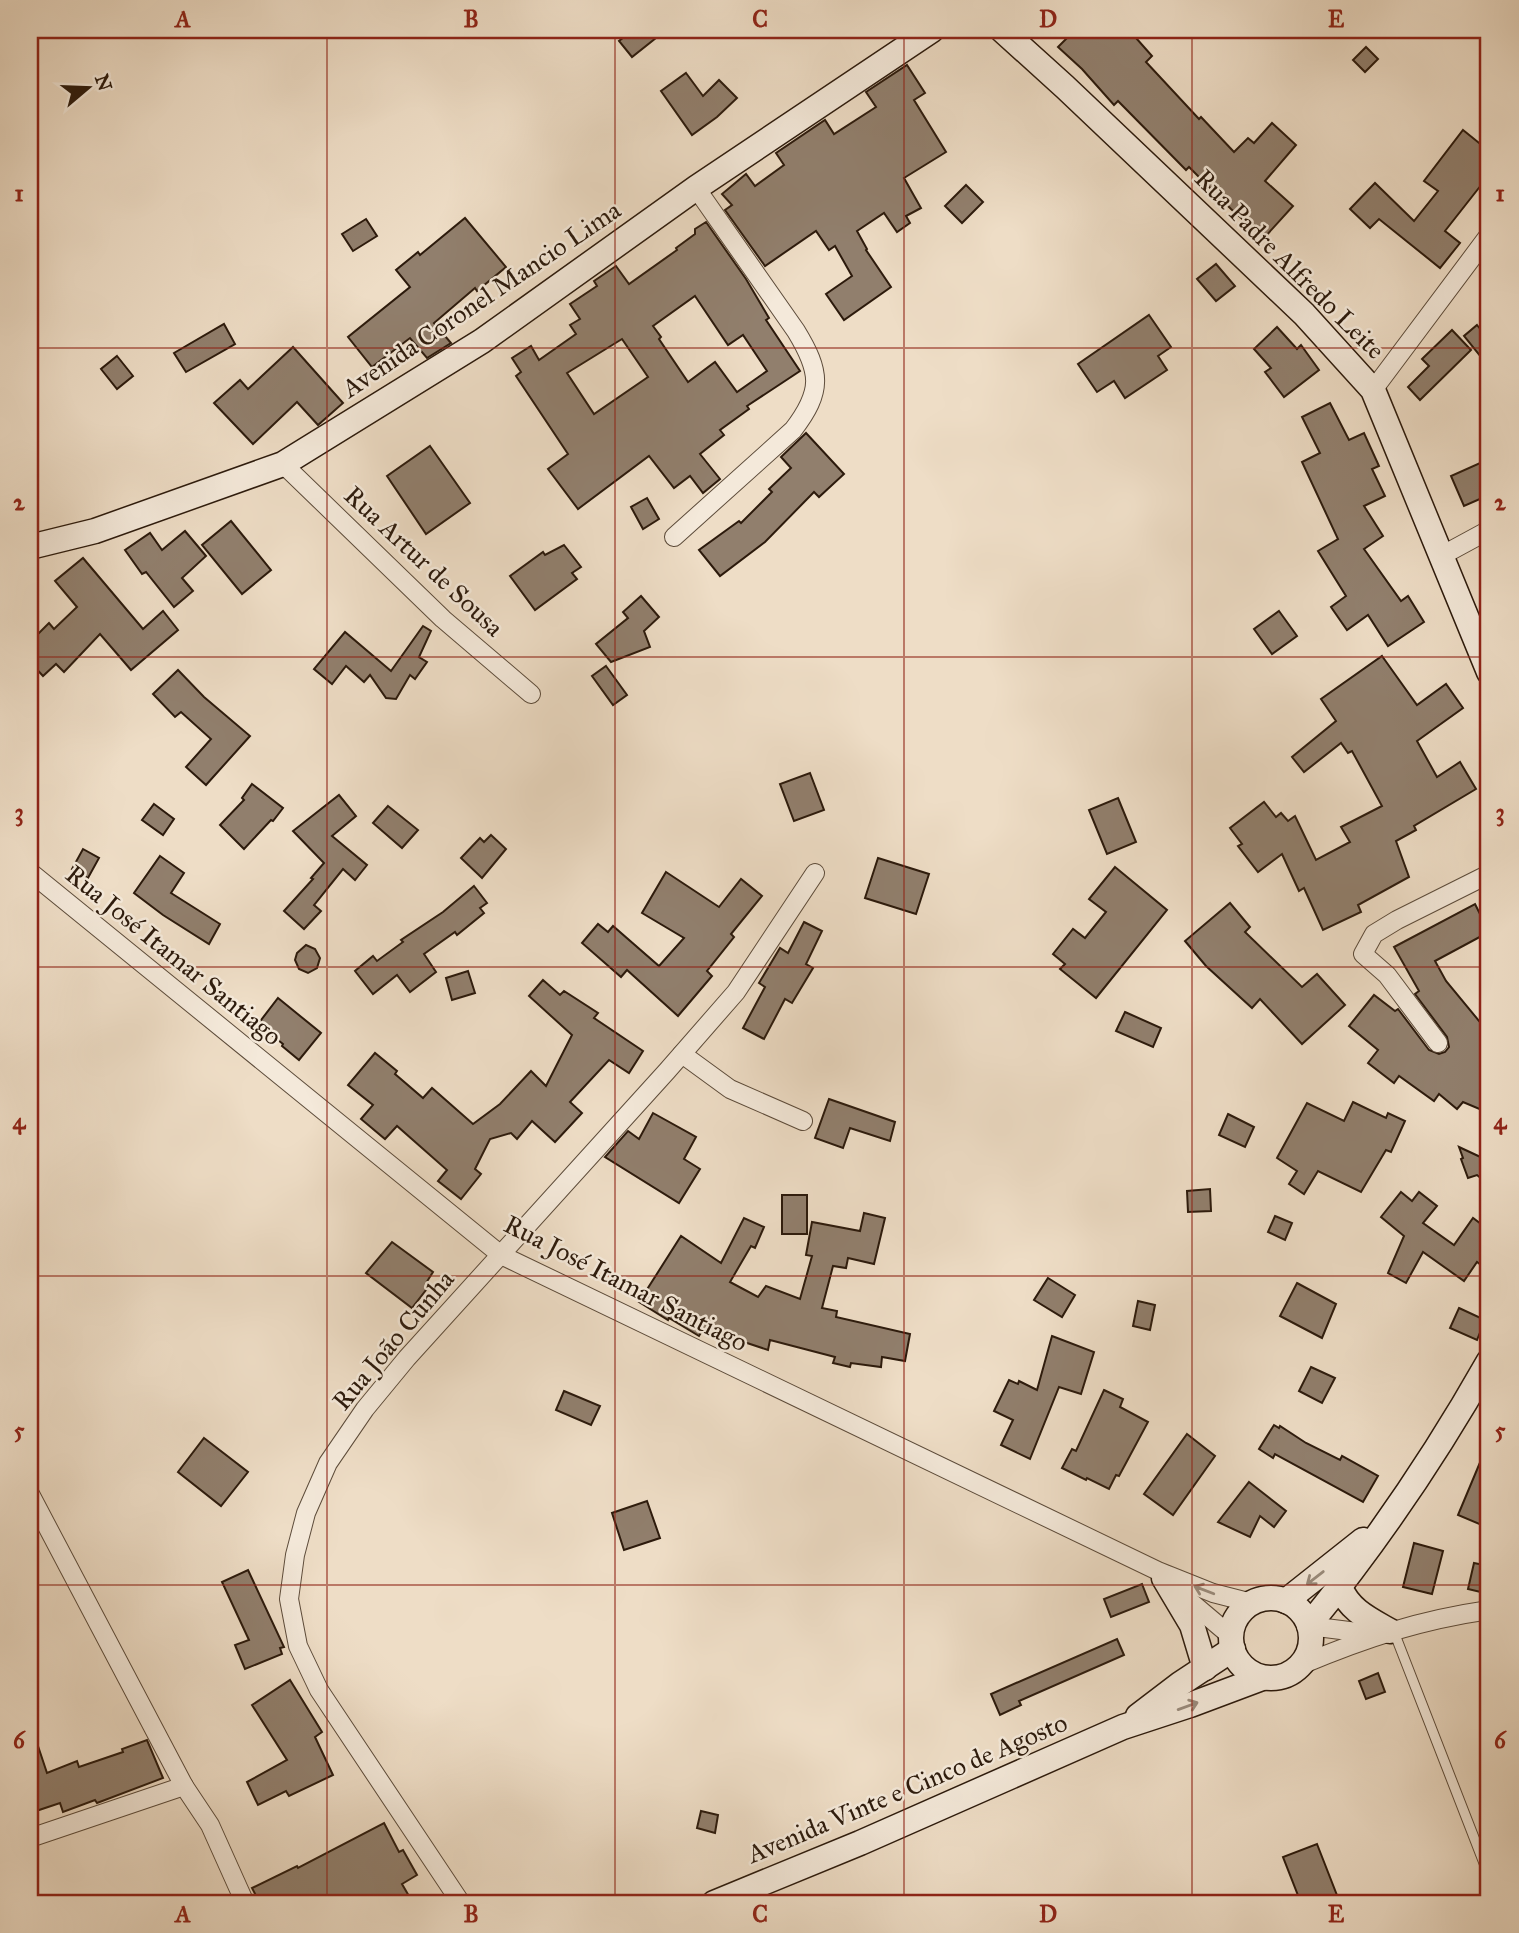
<svg xmlns="http://www.w3.org/2000/svg" width="1519" height="1933" viewBox="0 0 1519 1933" font-family="'IM FELL Great Primer',serif">
  <style>
    .building { fill: #917f6d; stroke: #2c1a0c; stroke-width: 2; fill-rule: evenodd }
    .lines { fill: none; stroke-linecap: round; stroke-linejoin: round }
    .lane-casing { stroke: #5c4b3a; stroke-width: 11 }
    .street-casing { stroke: #5c4b3a; stroke-width: 20 }
    .secondary-casing { stroke: #2c1a0c; stroke-width: 27 }
    .lane { stroke: #f4e9da; stroke-width: 9 }
    .street { stroke: #f4e9da; stroke-width: 18 }
    .secondary { stroke: #f4e9da; stroke-width: 24 }
    .oneway { stroke: #9a8c7d }
    .grid { fill: none; stroke: #8f2418; stroke-width: 2; stroke-opacity: 0.55 }
    .labels { text-anchor: middle; stroke-width: 5; stroke-linejoin: round; paint-order: stroke }
    .street-label { font-size: 26px; fill: #2c1a0c; stroke: #f4e9da }
    .neatline { fill: none; stroke: #8f2418; stroke-width: 2.5 }
    .grid-label { font-size: 23px; text-anchor: middle; font-weight: bold; fill: #8f2418 }
  </style>
  <rect width="100%" height="100%" fill="#eeddc6"/>
  <filter id="stains"><feTurbulence type="fractalNoise" baseFrequency=".00286" numOctaves="4"/><feColorMatrix values="0 0 0 0 .2 0 0 0 0 .09 0 0 0 0 .02 0 0 0 .5 -.17"/></filter>
  <radialGradient id="worn" r=".72"><stop offset=".6" stop-color="#630" stop-opacity="0"/><stop offset="1" stop-color="#630" stop-opacity=".3"/></radialGradient>
  <g class="building">
    <path d="M633,30H666L632,57L619,41Z"/>
    <path d="M1075,30H1129L1152,56L1146,62L1199,119L1201,117L1234,152L1248,138L1254,143L1272,123L1296,145L1265,181L1293,206L1264,238L1231,209L1189,167L1186,170L1118,101L1114,105L1082,69L1058,47Z"/>
    <path d="M1366,47L1378,59L1365,72L1353,60Z"/>
    <path d="M907,65L925,93L914,100L946,152L904,178L921,208L906,216L910,223L897,232L884,213L857,231L867,249L866,250L891,287L844,320L826,294L852,276L835,246L829,250L816,231L765,266L725,210L732,205L722,194L746,174L755,186L784,165L776,153L825,120L834,134L876,107L866,92Z"/>
    <path d="M686,73L703,96L719,80L737,98L717,117L692,135L661,91Z"/>
    <path d="M1463,130L1489,151V175L1445,231L1460,243L1440,268L1379,219L1370,228L1350,209L1375,183L1414,221L1438,191L1424,181Z"/>
    <path d="M966,185L983,202L962,223L945,206Z"/>
    <path d="M465,218L506,267L477,291L475,288L434,323L451,343L427,358L410,338L372,367L348,337L410,287L396,270L418,252L420,255Z"/>
    <path d="M366,219L377,236L353,251L342,234Z"/>
    <path d="M706,222L746,279L769,318L766,320L800,371L747,406L749,409L720,430L724,435L700,454L720,479L703,493L690,476L674,488L649,456L578,509L548,469L568,454L516,376L521,372L512,358L531,346L539,360L576,334L570,325L580,319L570,304L597,286L594,281L616,266L629,284L677,250L676,248L695,234V229ZM695,296L728,345L743,335L767,371L737,392L715,362L688,382L659,339L661,337L653,326ZM622,339L648,377L594,414L567,373Z"/>
    <path d="M1216,264L1235,286L1216,301L1197,279Z"/>
    <path d="M1149,315L1171,347L1158,356L1167,370L1125,398L1114,381L1097,392L1078,364Z"/>
    <path d="M224,324L235,344L186,372L174,353Z"/>
    <path d="M1477,325L1489,340V367L1464,336Z"/>
    <path d="M1277,327L1297,349L1301,345L1319,370L1284,397L1265,372L1271,368L1254,349Z"/>
    <path d="M1452,330L1471,350L1420,400L1408,387L1429,366L1422,359Z"/>
    <path d="M293,347L343,403L318,425L297,402L253,444L214,403L240,380L248,389Z"/>
    <path d="M117,356L133,376L117,389L101,369Z"/>
    <path d="M1330,403L1349,440L1364,433L1379,466L1372,469L1385,496L1364,506L1383,536L1364,549L1401,601L1408,596L1424,622L1388,646L1368,615L1347,630L1331,607L1346,596L1318,551L1338,539L1302,462L1320,453L1302,417Z"/>
    <path d="M806,433L844,474L819,497L814,492L765,542L720,576L699,550L739,521L741,523L772,492L769,489L791,468L781,457Z"/>
    <path d="M430,446L470,503L426,534L387,476Z"/>
    <path d="M1489,459V495L1464,506L1451,476Z"/>
    <path d="M647,498L659,519L643,529L631,507Z"/>
    <path d="M231,521L271,570L242,594L202,545Z"/>
    <path d="M185,531L206,556L182,578L193,591L174,607L146,572L142,574L125,550L150,533L162,550Z"/>
    <path d="M564,545L581,567L572,573L577,579L535,610L510,576L543,552L545,555Z"/>
    <path d="M83,558L143,629L163,611L178,630L131,670L100,634L64,672L56,664L43,676L30,662V642L49,623L54,629L77,607L55,581Z"/>
    <path d="M641,596L659,617L644,631L650,647L611,662L596,644L628,618L623,612Z"/>
    <path d="M1279,611L1297,636L1272,654L1254,629Z"/>
    <path d="M423,626L431,631L419,657L427,662L415,679L410,675L396,699L386,698L370,675L364,682L346,666L332,684L314,669L345,632L391,671Z"/>
    <path d="M1382,656L1417,705L1446,684L1463,708L1417,741L1437,777L1460,762L1476,789L1414,826L1416,830L1396,841L1409,877L1358,905L1361,912L1323,930L1304,888L1299,891L1282,854L1258,872L1238,846L1242,844L1230,828L1264,802L1276,817L1281,813L1288,821L1295,816L1316,860L1350,842L1341,827L1382,806L1352,751L1348,753L1341,743L1304,772L1292,757L1336,721L1321,699Z"/>
    <path d="M606,666L627,695L613,705L592,676Z"/>
    <path d="M178,670L204,697L250,736L206,785L186,767L211,739L181,712L175,717L153,694Z"/>
    <path d="M810,773L824,810L794,821L780,784Z"/>
    <path d="M252,784L283,808L273,821L271,820L244,849L220,825L244,800L242,798Z"/>
    <path d="M339,795L356,816L332,836L367,865L355,880L343,869L314,905L321,911L304,929L284,911L313,879L311,878L324,863L293,831Z"/>
    <path d="M1118,798L1136,842L1107,854L1089,810Z"/>
    <path d="M154,804L174,819L163,835L142,820Z"/>
    <path d="M388,806L418,830L402,848L373,823Z"/>
    <path d="M491,835L506,849L482,878L461,858L480,838L484,842Z"/>
    <path d="M83,849L99,858L88,878L72,869Z"/>
    <path d="M160,856L184,873L171,893L220,924L209,944L163,915L134,893Z"/>
    <path d="M878,858L929,874L916,914L865,898Z"/>
    <path d="M1115,867L1167,910L1096,998L1060,969L1065,964L1053,954L1073,929L1085,938L1106,912L1089,899Z"/>
    <path d="M666,872L719,907L741,879L762,896L731,934L734,937L707,971L712,976L678,1016L627,970L621,977L582,943L598,924L608,932L613,926L659,966L684,938L642,913Z"/>
    <path d="M474,886L487,903L480,908L484,913L457,935L455,932L424,954L436,972L410,992L397,975L373,994L355,971L373,956L377,961L403,942L401,940L443,912Z"/>
    <path d="M1230,903L1250,927L1245,932L1302,987L1317,974L1345,1005L1302,1044L1260,999L1252,1008L1206,966L1185,941Z"/>
    <path d="M1475,904L1489,932L1435,961L1446,981L1489,1033V1113L1463,1102L1457,1109L1439,1094L1434,1101L1399,1076L1394,1083L1368,1063L1378,1050L1349,1026L1374,995L1395,1011L1398,1009L1429,1050L1439,1054L1445,1052L1449,1047L1447,1037L1415,994L1419,991L1394,947Z"/>
    <path d="M804,922L822,931L806,964L813,968L792,1003L785,999L764,1039L743,1028L765,987L759,983L780,948L788,953Z"/>
    <path d="M306,945L315,949L320,958L317,968L308,973L299,969L295,960L297,953Z"/>
    <path d="M468,971L475,993L452,1000L446,978Z"/>
    <path d="M543,980L560,995L564,991L598,1013L594,1018L643,1051L629,1073L609,1060L570,1102L582,1113L555,1142L532,1121L517,1139L511,1133L490,1139L475,1169L481,1174L461,1199L438,1181L447,1170L397,1126L385,1139L361,1119L373,1105L348,1085L375,1053L397,1071L395,1074L423,1098L432,1088L473,1124L500,1104L531,1071L546,1086L572,1035L529,996Z"/>
    <path d="M278,998L321,1033L299,1060L282,1046L283,1044L258,1024Z"/>
    <path d="M1125,1012L1161,1028L1153,1047L1116,1031Z"/>
    <path d="M829,1099L895,1122L890,1141L850,1128L843,1148L815,1138Z"/>
    <path d="M1353,1102L1386,1118L1388,1113L1405,1121L1391,1152L1386,1150L1361,1192L1318,1171L1304,1194L1289,1184L1297,1171L1277,1158L1307,1103L1344,1121Z"/>
    <path d="M653,1113L696,1137L684,1159L700,1169L679,1203L605,1157L628,1131L639,1139Z"/>
    <path d="M1228,1114L1254,1127L1245,1147L1219,1135Z"/>
    <path d="M1459,1147L1489,1161V1185L1477,1175L1468,1178L1461,1159L1463,1158Z"/>
    <path d="M1210,1189L1211,1211L1188,1212L1187,1191Z"/>
    <path d="M1401,1192L1412,1201L1419,1192L1437,1206L1423,1223L1454,1245L1473,1218L1489,1230V1271L1477,1262L1464,1281L1423,1252L1406,1283L1388,1273L1404,1236L1381,1217Z"/>
    <rect x="782" y="1195" width="25" height="39"/>
    <path d="M864,1213L885,1218L874,1264L848,1258L846,1268L833,1266L822,1308L837,1311L836,1317L910,1334L905,1361L882,1357L881,1367L851,1363L850,1367L833,1363L835,1357L770,1340L768,1350L738,1340L733,1348L702,1331L699,1336L669,1318L668,1320L639,1302L681,1236L721,1263L744,1218L764,1227L755,1248L751,1246L730,1282L758,1297L766,1286L800,1299L812,1256L806,1255L812,1222L860,1231Z"/>
    <path d="M1275,1216L1292,1223L1285,1240L1268,1232Z"/>
    <path d="M392,1242L433,1272L426,1283L429,1286L412,1308L366,1273Z"/>
    <path d="M1048,1278L1075,1295L1062,1317L1034,1300Z"/>
    <path d="M1297,1283L1336,1304L1322,1338L1280,1316Z"/>
    <path d="M1138,1301L1155,1305L1150,1330L1133,1326Z"/>
    <path d="M1459,1308L1485,1320L1477,1340L1450,1328Z"/>
    <path d="M1052,1336L1094,1352L1081,1394L1059,1387L1030,1459L1001,1445L1013,1420L994,1411L1009,1380L1018,1384L1019,1381L1037,1390Z"/>
    <path d="M1311,1367L1335,1378L1322,1403L1299,1391Z"/>
    <path d="M1104,1390L1123,1399L1120,1407L1148,1422L1119,1476L1116,1475L1109,1489L1087,1478L1086,1480L1062,1468L1072,1449L1076,1451Z"/>
    <path d="M564,1391L600,1406L591,1425L556,1410Z"/>
    <path d="M1274,1425L1279,1428L1280,1426L1306,1443L1340,1460L1342,1456L1378,1476L1363,1502L1275,1454L1273,1458L1259,1449Z"/>
    <path d="M1187,1434L1215,1456L1173,1515L1144,1494Z"/>
    <path d="M204,1438L248,1472L221,1506L178,1472Z"/>
    <path d="M1489,1441V1528L1458,1515Z"/>
    <path d="M1249,1482L1286,1511L1274,1527L1260,1516L1250,1537L1218,1522Z"/>
    <path d="M647,1501L660,1538L624,1550L612,1513Z"/>
    <path d="M1414,1543L1443,1551L1432,1594L1403,1587Z"/>
    <path d="M1474,1563L1489,1566V1594L1468,1589Z"/>
    <path d="M248,1570L284,1647L280,1648L282,1654L245,1669L235,1645L249,1640L222,1582Z"/>
    <path d="M1142,1584L1149,1602L1111,1617L1104,1599Z"/>
    <path d="M1117,1639L1124,1655L1019,1701L1021,1705L1000,1715L991,1694Z"/>
    <path d="M1378,1673L1385,1692L1366,1699L1359,1681Z"/>
    <path d="M290,1680L322,1732L315,1737L333,1775L289,1796L286,1791L258,1805L247,1782L287,1760L252,1705Z"/>
    <path d="M33,1731L47,1773L77,1761L79,1767L123,1752L122,1749L147,1740L163,1778L97,1803L95,1800L63,1812L60,1803L30,1813V1732Z"/>
    <path d="M701,1811L718,1815L715,1833L697,1828Z"/>
    <path d="M384,1823L399,1852L403,1850L417,1875L402,1884L413,1903H260L252,1888L297,1866L298,1868Z"/>
    <path d="M1317,1844L1340,1903H1301L1283,1857Z"/>
  </g>
  <g class="lines">
    <defs>
      <path id="lane" d="M1394,1632L1489,1876"/>
      <g id="street">
        <path d="M1373,390L1489,235"/>
        <path d="M283,464L443,619L531,694"/>
        <path d="M674,537L793,430C823,391 821,372 796,331L696,188"/>
        <path d="M1441,556L1489,530"/>
        <path d="M30,872L501,1255L1158,1571L1213,1593L1252,1603"/>
        <path d="M1438,1043L1387,975L1363,954L1374,934L1397,920L1489,874"/>
        <path d="M682,1054L730,1089L803,1121"/>
        <path d="M30,1494L184,1786"/>
        <path d="M1180,1593L1232,1637"/>
        <path d="M1309,1626L1373,1634"/>
        <path d="M1301,1665C1365,1638 1420,1620 1489,1610"/>
        <path d="M30,1838L184,1786L210,1825L245,1903"/>
        <path d="M461,1903L319,1690L298,1646L289,1599L295,1555L306,1513L328,1463L365,1409L407,1358L667,1071L736,992L815,873"/>
      </g>
      <g id="secondary">
        <path d="M1002,30L1065,87L1304,314L1373,390L1489,672"/>
        <path d="M30,547L95,531L283,464L482,341L696,188L932,30"/>
        <path d="M1164,1578L1192,1625L1205,1668"/>
        <path d="M1340,1587C1349,1610 1369,1619 1390,1631"/>
        <circle cx="1271" cy="1638" r="40"/>
        <path d="M1286,1601L1363,1540"/>
        <path d="M1309,1625C1376,1543 1437,1453 1489,1361"/>
        <path d="M1138,1716L1180,1684L1233,1649"/>
        <path d="M714,1903L860,1843L1123,1727L1190,1705L1262,1678"/>
      </g>
    </defs>
    <use href="#lane" class="lane-casing"/>
    <use href="#street" class="street-casing"/>
    <use href="#secondary" class="secondary-casing"/>
    <use href="#lane" class="lane"/>
    <use href="#street" class="street"/>
    <use href="#secondary" class="secondary"/>
  </g>
  <defs><path id="oneway-shaft" d="M-6 0H5M1.5-3L5.5 0L1.5 3" fill="none" stroke-width="1.6" stroke-linecap="round" stroke-linejoin="round" transform="scale(1.75)"/></defs>
  <g class="oneway">
    <use href="#oneway-shaft" transform="translate(1315 1578) rotate(142)"/>
    <use href="#oneway-shaft" transform="translate(1204 1590) rotate(-159)"/>
    <use href="#oneway-shaft" transform="translate(1188 1706) rotate(-20)"/>
  </g>
  <path class="grid" d="M327,30V1903M615,30V1903M904,30V1903M1192,30V1903M30,348H1489M30,657H1489M30,967H1489M30,1276H1489M30,1585H1489"/>
  <g class="labels">
    <g class="street-label">
      <text transform="translate(1290 264) rotate(45)" y="9">Rua Padre Alfredo Leite</text>
      <text transform="translate(481 299) rotate(-34)" y="9">Avenida Coronel Mancio Lima</text>
      <text transform="translate(424 561) rotate(43)" y="9">Rua Artur de Sousa</text>
      <text transform="translate(174 955) rotate(39)" y="9">Rua José Itamar Santiago</text>
      <text transform="translate(626 1283) rotate(27)" y="9">Rua José Itamar Santiago</text>
      <text transform="translate(393 1340) rotate(-50)" y="9">Rua João Cunha</text>
      <text transform="translate(907 1788) rotate(-23)" y="9">Avenida Vinte e Cinco de Agosto</text>
    </g>
  </g>
  <rect width="1519" height="1933" fill="none" stroke="#eeddc6" stroke-width="77"/>
  <g transform="translate(88 88) rotate(71)" stroke="#f4e9da" stroke-width="5" paint-order="stroke">
  <path d="M0-5L12 26L0 18L-12 26Z" fill="#2c1a0c"/>
  <text y="-10" font-size="19" font-weight="bold" text-anchor="middle" fill="#2c1a0c">N</text>
  </g>
  <rect x="38" y="38" width="1442" height="1857" class="neatline"/>
  <g class="grid-label">
    <text x="183" y="27">A</text>
    <text x="471" y="27">B</text>
    <text x="760" y="27">C</text>
    <text x="1048" y="27">D</text>
    <text x="1336" y="27">E</text>
    <text x="19" y="201">1</text>
    <text x="1500" y="201">1</text>
    <text x="19" y="510">2</text>
    <text x="1500" y="510">2</text>
    <text x="19" y="820">3</text>
    <text x="1500" y="820">3</text>
    <text x="19" y="1129">4</text>
    <text x="1500" y="1129">4</text>
    <text x="19" y="1438">5</text>
    <text x="1500" y="1438">5</text>
    <text x="19" y="1748">6</text>
    <text x="1500" y="1748">6</text>
    <text x="183" y="1922">A</text>
    <text x="471" y="1922">B</text>
    <text x="760" y="1922">C</text>
    <text x="1048" y="1922">D</text>
    <text x="1336" y="1922">E</text>
  </g>
  <rect width="100%" height="100%" filter="url(#stains)"/>
  <rect width="100%" height="100%" fill="url(#worn)"/>
</svg>
